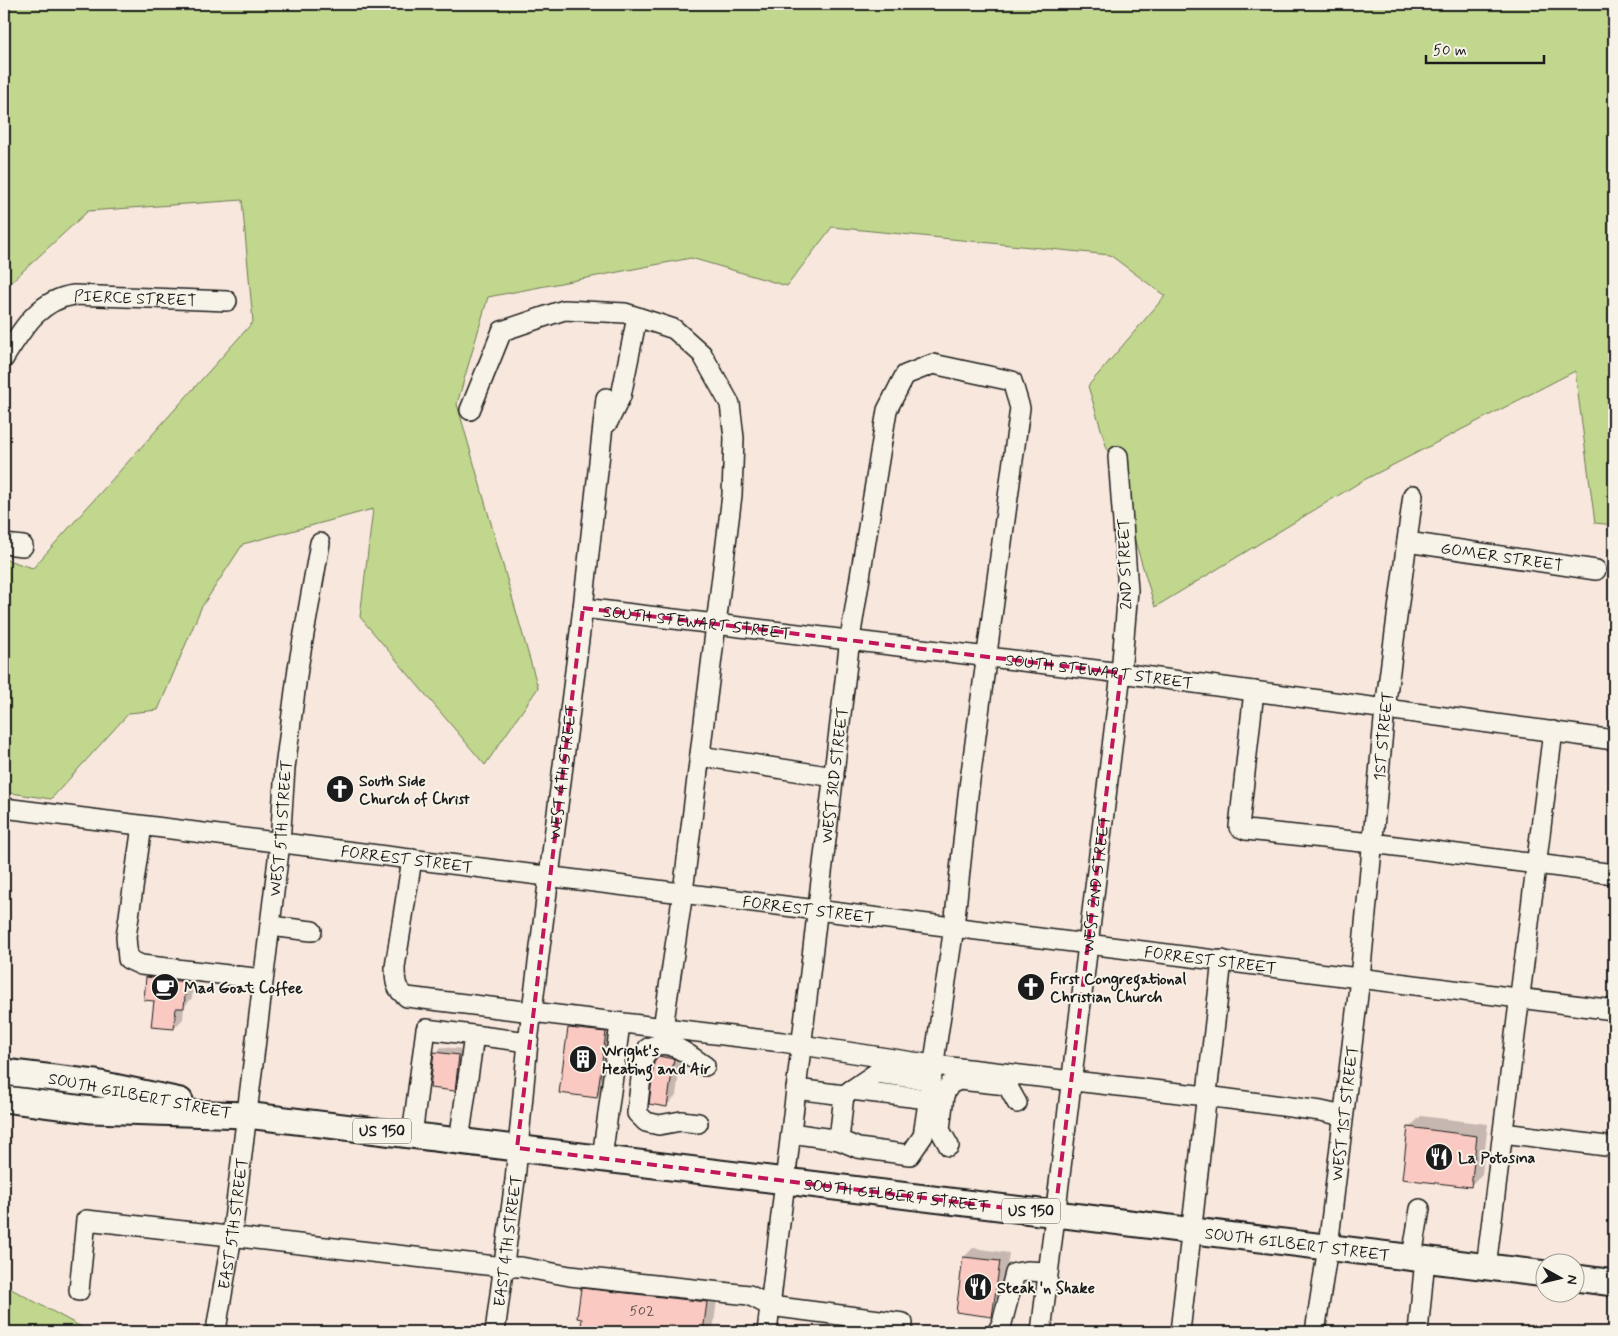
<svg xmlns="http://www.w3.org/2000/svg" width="1618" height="1336" viewBox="0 0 1618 1336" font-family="Mynerve,sans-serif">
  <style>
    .green { fill: #c0d78d; stroke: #6e7a54 }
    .shadow { fill: #0003 }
    .building { fill: #facac2; stroke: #1c1c1c }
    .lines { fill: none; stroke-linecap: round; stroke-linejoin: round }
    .minor-casing { stroke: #1c1c1c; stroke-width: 22 }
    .major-casing { stroke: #1c1c1c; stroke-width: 29 }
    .minor { stroke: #f7f3e8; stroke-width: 19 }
    .major { stroke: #f7f3e8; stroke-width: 25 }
    .marked { fill: none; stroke: #c2185b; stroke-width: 4; stroke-dasharray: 10 6; stroke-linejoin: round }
    .labels { text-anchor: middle; stroke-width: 4; stroke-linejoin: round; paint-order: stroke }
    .number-label { font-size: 14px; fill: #544846 }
    .shield { fill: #f7f3e8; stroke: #5e5c59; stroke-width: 1 }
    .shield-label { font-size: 15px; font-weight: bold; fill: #1c1c1c }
    .street-label { font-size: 16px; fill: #1c1c1c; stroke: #f7f3e8 }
    .poi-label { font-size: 16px; font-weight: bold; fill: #1c1c1c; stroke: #f7f3e8; text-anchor: start }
  </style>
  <rect width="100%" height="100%" fill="#f8e7dd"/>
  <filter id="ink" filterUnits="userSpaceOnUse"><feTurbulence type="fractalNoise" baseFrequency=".02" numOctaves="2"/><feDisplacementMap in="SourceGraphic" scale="10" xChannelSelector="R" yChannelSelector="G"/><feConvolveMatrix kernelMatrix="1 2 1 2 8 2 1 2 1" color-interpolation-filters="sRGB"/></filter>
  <g filter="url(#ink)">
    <g class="green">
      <path d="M4,4H1614V525L1595,523L1575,371L1362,481L1155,607L1088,386L1165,296L1110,255L832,227L787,286L691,258L488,297L457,404L538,688L485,765L360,617L373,509L243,544L201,608L158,710L129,713L51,799L4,792V559L33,568L253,322L242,200L88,211L10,283L4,284Z"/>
      <path d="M4,1285L85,1329L91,1332H17L4,1322Z"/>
    </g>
    <g class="shadow">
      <path d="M156,968L195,973L192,998L184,1007L183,1019L174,1028L155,1000L147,977Z"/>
      <path d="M579,1019L614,1024L605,1088L596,1097L570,1028Z"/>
      <path d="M441,1047L464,1049L460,1084L454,1090L436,1053Z"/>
      <path d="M669,1048L682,1050L676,1096L667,1105L659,1057Z"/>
      <path d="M1421,1116L1488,1124L1482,1174L1470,1186L1409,1128Z"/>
      <path d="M973,1248L1009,1253L1001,1306L992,1315L964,1257Z"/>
      <path d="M594,1277L718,1290L713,1332H582V1289Z"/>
    </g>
    <g class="building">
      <path d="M146,977L186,982L184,1008H176L174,1029L151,1027L154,1001L144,1000Z"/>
      <path d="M568,1028L606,1032L597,1098L559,1093Z"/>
      <path d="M434,1052L459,1055L455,1091L430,1088Z"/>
      <path d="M658,1056L674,1059L667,1107L649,1104L654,1063Z"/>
      <path d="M1408,1127L1477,1136L1471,1187L1402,1179Z"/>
      <path d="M963,1257L1000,1261L992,1317L956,1312Z"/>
      <path d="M581,1288L707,1302L703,1332H580L582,1319L577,1318Z"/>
    </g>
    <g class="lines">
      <defs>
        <g id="minor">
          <path id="s1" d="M4,358C22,330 38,300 74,295L227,301"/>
          <path d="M470,410L502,331L564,310L625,313L674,329L702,354L730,404L734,438L732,495L683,892L663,1028"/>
          <path d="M608,422L621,396L637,317"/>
          <path id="s2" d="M1407,542L1596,570"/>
          <path d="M4,544L23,546"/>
          <path id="s3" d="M583,608L1121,673L1614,740"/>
          <path d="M1254,691L1239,827L1246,830L1372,843L1614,874"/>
          <path d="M700,756L834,777"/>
          <path id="s4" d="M4,808L1614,1010"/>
          <path d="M142,826L126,937L128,959L141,965L263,979"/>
          <path d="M412,859L395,967C395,981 395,989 407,997L782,1042L933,1065L1206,1096L1321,1111L1343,1116"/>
          <path d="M270,926L312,931"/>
          <path d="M796,1089L844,1095L839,1140"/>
          <path d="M851,1090L928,1099"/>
          <path d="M844,1095L876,1073L930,1080"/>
          <path d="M698,1123L681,1121L659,1125L646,1122L637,1113L643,1060L648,1048C670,1037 687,1054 705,1066"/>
          <path d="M1503,1133L1614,1147"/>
          <path d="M412,1135L426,1029L528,1042"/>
          <path d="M459,1141L474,1036"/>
          <path d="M949,1146L940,1130L944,1095L950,1084L960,1080L1007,1085L1017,1103"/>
          <path d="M602,1158L620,1024"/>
          <path d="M1412,1257L1420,1209"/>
          <path d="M1486,1267L1553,731"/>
          <path d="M79,1291L86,1220L504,1267H521L570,1276L749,1295L770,1306L903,1323L902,1332"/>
          <path id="s5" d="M218,1332L217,1324L232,1236L280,843L285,768L298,668L320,543"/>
          <path id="s6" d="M495,1332L515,1180L528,1042L583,608L606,398"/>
          <path id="s7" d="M767,1332L850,639L887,410L905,375L933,364L1012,381L1020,408L968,795L954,927L923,1136L910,1155L858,1148L839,1140L791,1133"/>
          <path d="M997,1332L1002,1323L1015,1273L1027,1271L1048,1272"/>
          <path id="s8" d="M1041,1332L1121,673L1128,590L1118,456"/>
          <path d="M1180,1332L1222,960"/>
          <path id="s9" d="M1315,1332L1328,1247L1360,978L1385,709L1413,495"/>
          <path d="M1418,1332L1425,1259"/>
        </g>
        <g id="major">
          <path d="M4,1072L95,1083L180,1101"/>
          <path id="s10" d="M4,1099L92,1110L246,1115L1546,1274"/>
          <path d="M1576,1278L1614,1283"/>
        </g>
      </defs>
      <use href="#minor" class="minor-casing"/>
      <use href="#major" class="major-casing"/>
      <use href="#minor" class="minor"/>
      <use href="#major" class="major"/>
    </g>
  </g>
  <path class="marked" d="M583,608L1121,673L1055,1214L517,1148Z"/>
  <defs>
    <symbol id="church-disc" viewBox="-11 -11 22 22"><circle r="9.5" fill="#1c1c1c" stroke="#f7f3e8"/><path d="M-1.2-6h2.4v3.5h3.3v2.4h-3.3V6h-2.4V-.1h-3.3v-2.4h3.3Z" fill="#fff"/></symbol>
    <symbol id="cafe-disc" viewBox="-11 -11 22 22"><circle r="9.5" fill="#1c1c1c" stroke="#f7f3e8"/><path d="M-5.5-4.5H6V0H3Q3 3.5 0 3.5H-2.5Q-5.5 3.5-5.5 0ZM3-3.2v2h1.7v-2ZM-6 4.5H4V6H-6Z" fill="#fff"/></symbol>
    <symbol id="building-disc" viewBox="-11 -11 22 22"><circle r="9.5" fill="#1c1c1c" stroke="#f7f3e8"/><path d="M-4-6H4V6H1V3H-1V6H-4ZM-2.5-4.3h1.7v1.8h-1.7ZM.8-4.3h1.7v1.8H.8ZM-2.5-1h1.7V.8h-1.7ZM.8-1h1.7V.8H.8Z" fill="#fff"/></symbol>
    <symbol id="restaurant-disc" viewBox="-11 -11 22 22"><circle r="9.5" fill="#1c1c1c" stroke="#f7f3e8"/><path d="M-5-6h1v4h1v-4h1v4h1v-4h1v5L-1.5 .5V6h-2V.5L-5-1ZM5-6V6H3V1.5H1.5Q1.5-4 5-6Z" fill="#fff"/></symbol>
  </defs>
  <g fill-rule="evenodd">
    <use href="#church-disc" x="324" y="773" width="32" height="32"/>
    <use href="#cafe-disc" x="149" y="971" width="32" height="32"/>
    <use href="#church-disc" x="1015" y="971" width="32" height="32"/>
    <use href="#building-disc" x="567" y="1043" width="32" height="32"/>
    <use href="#restaurant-disc" x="1423" y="1141" width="32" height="32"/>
    <use href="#restaurant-disc" x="962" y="1271" width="32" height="32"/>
  </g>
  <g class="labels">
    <g class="number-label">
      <text x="642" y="1315">502</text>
    </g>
    <g class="shield">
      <rect x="353" y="1118.5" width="58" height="25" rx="4"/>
      <rect x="1002" y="1198.5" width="58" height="25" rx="4"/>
    </g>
    <g class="shield-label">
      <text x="382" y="1136">US 150</text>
      <text x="1031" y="1216">US 150</text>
    </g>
    <g class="street-label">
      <text dy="6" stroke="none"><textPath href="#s1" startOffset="159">PIERCE STREET</textPath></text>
      <text dy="6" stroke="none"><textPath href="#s2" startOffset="96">GOMER STREET</textPath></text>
      <text transform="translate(1124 564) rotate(-92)" y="6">2ND STREET</text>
      <text dy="6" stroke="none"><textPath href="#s3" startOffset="115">SOUTH STEWART STREET</textPath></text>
      <text dy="6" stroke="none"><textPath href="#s3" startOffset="520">SOUTH STEWART STREET</textPath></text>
      <text dy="6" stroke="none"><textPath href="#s9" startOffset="600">1ST STREET</textPath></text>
      <text dy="6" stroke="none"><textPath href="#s6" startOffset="564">WEST 4TH STREET</textPath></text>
      <text dy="6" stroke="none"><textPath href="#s7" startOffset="561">WEST 3RD STREET</textPath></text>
      <text dy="6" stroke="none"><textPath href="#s5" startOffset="508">WEST 5TH STREET</textPath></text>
      <text dy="6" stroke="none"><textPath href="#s4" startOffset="406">FORREST STREET</textPath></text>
      <text dy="6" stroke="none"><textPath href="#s8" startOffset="451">WEST 2ND STREET</textPath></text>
      <text dy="6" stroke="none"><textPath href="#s4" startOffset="811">FORREST STREET</textPath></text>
      <text dy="6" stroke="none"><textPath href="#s4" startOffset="1216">FORREST STREET</textPath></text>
      <text transform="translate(140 1095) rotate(11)" y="6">SOUTH GILBERT STREET</text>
      <text dy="6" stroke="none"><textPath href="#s9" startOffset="221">WEST 1ST STREET</textPath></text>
      <text dy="6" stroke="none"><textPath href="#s10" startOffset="898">SOUTH GILBERT STREET</textPath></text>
      <text dy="6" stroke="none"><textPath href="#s5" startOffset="110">EAST 5TH STREET</textPath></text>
      <text dy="6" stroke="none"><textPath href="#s6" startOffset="92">EAST 4TH STREET</textPath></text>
      <text dy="6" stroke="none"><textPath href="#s10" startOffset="1302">SOUTH GILBERT STREET</textPath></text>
    </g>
    <g class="poi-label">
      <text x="359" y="786">South Side<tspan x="359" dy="18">Church of Christ</tspan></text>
      <text x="1050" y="984">First Congregational<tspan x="1050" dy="18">Christian Church</tspan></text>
      <text x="184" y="993">Mad Goat Coffee</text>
      <text x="602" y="1056">Wright's<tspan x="602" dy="18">Heating and Air</tspan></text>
      <text x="1458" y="1163">La Potosina</text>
      <text x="997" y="1293">Steak 'n Shake</text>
    </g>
  </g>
  <rect width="1618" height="1336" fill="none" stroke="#f7f3e8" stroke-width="20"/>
  <rect x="10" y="10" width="1598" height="1316" fill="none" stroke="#1c1c1c" stroke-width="2" filter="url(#ink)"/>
  <g transform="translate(1560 1278) rotate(98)"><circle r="24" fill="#f7f3e8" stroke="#9f9d96"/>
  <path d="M0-4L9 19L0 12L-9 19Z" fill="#1c1c1c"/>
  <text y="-8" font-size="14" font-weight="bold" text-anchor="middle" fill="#1c1c1c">N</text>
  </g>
  <path d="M1426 55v8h118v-8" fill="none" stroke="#1c1c1c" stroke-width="2.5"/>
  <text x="1433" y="55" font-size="15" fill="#1c1c1c" stroke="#f7f3e8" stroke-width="4" paint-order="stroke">50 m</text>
</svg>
